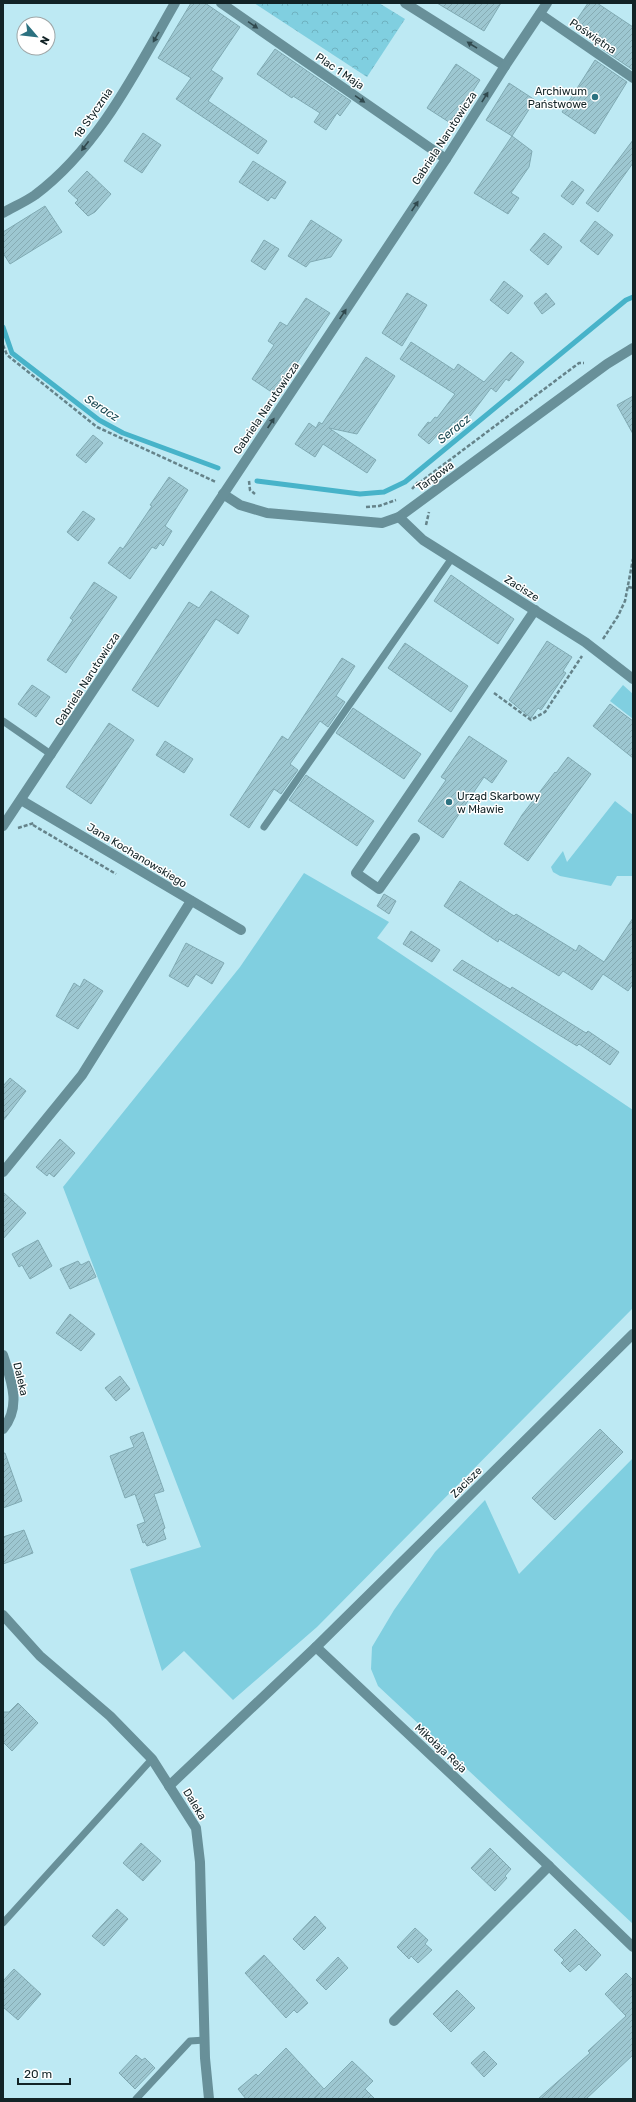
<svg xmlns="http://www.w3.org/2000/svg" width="636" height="2102" viewBox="0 0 636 2102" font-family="Rubik,sans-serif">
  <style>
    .grass { fill: #80cfe0 }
    .forest { fill: url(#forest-crowns) }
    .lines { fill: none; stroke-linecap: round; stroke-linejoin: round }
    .stream { stroke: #47b3c9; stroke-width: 5 }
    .building { fill: url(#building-hatch); stroke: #80aab3 }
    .path { stroke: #65838a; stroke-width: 2.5; stroke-dasharray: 4 2; stroke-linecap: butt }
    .lane { stroke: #689099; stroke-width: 7 }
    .street { stroke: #689099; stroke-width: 10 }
    .oneway { fill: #30494e }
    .poi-dot { fill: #2c7180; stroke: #fff; stroke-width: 1.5 }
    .labels { text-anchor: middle; stroke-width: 3; stroke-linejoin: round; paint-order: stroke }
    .street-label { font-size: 11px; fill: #122326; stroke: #fff }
    .poi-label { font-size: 11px; fill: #122326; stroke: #fff; text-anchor: end }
    .water-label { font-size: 12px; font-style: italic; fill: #1c4b54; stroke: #fff }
  </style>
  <defs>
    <pattern id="forest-crowns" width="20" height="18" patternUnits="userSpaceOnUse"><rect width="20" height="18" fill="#80cfe0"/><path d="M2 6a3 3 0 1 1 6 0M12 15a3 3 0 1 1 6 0" fill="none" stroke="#6eb1c0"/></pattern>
    <pattern id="building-hatch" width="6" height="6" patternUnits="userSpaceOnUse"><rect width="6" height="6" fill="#9dc7d1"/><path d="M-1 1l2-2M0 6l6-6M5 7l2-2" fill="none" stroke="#86abb3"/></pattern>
  </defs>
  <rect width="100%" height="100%" fill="#bde9f3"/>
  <g class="grass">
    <path d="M623,685L633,694V719L610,701Z"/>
    <path d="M615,801L633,815V876H617L611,886L560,876L553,872L551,867L563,851L567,862Z"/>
    <path d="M304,873L389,922L377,938L633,1110V1308L317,1627L233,1700L184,1651L162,1671L130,1569L201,1547L63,1187L240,967Z"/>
    <path d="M633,1458V1924L378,1686L371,1669L372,1647L394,1610L435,1552L485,1500L519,1574Z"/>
  </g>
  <path class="forest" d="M254,3H379L405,19L367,77Z"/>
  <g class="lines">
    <g class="stream">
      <path d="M3,327L12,353L99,420L123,433L218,468"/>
      <path d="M257,481L360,494L384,492L405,482L626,300L633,297"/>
    </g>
  </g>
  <g class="building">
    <path d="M191,3H205L240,27L211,70L223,78L208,101L267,141L258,154L176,99L191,78L158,58Z"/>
    <path d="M437,3H501L484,31Z"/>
    <path d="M588,3H597L633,27V70L602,49L607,41L576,21Z"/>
    <path d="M275,49L351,101L340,116L337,113L326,130L314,122L320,113L293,96L292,98L257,74Z"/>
    <path d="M595,60L627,82L595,134L562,112Z"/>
    <path d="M456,64L480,80L452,124L427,108Z"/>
    <path d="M509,83L535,100L512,136L486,120Z"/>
    <path d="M143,133L161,145L142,173L124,161Z"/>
    <path d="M512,136L532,151L529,167L511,193L519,198L508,214L474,193Z"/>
    <path d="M633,140V163L598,212L586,203Z"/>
    <path d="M253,161L286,182L275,199L271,197L268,201L239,182Z"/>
    <path d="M87,171L111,194L95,212L88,216L75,203L78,200L68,191Z"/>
    <path d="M572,181L584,190L573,205L561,196Z"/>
    <path d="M45,206L62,232L10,264L3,253V232Z"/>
    <path d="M311,220L342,240L331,257L310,262L306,267L288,256Z"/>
    <path d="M595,221L613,235L598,255L580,241Z"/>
    <path d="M544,233L562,247L548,265L530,250Z"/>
    <path d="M264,240L279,249L265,270L251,261Z"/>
    <path d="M504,281L523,296L508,314L490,300Z"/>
    <path d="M407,293L427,305L402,346L382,333Z"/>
    <path d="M546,293L555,304L542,314L534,303Z"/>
    <path d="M306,298L330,313L276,395L252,379L274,345L268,341L280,322L287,326Z"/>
    <path d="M411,342L454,370L458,364L484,382L511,352L524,362L509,381L506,379L496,392L491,388L470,416L467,414L463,420L461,418L456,424L453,422L449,429L447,428L443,434L440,432L429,444L418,435L428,422L430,423L435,417L437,418L455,394L400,359Z"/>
    <path d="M366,357L395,376L357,434L329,428L376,460L367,473L323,444L315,457L295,444L309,423L316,428L319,422L322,424Z"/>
    <path d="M633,396V434L617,405Z"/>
    <path d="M93,435L103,443L86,463L76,455Z"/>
    <path d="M169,477L188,490L165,526L172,531L163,546L160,543L156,549L152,547L130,579L108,563L120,547L123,549L152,506L150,505Z"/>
    <path d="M83,511L95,519L78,541L67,532Z"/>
    <path d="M451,575L514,619L498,644L434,601Z"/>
    <path d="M94,582L117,597L66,673L47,660L73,620L70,618Z"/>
    <path d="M211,591L249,616L238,634L216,619L158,707L132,690L189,602L199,608Z"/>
    <path d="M547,641L572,657L563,671L566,673L541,710L538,708L531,718L509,700Z"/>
    <path d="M405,643L468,686L451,712L388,668Z"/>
    <path d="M342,658L355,666L336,696L345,702L328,727L320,721L290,764L298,770L281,794L274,789L249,828L230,815L282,736L288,740Z"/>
    <path d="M32,685L50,697L36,717L18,704Z"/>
    <path d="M610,704L633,721V758L593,726Z"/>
    <path d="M353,708L421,754L404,779L336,733Z"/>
    <path d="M109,723L134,740L91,804L66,787Z"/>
    <path d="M469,736L507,761L492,783L484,777L443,838L418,821L446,780L441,777Z"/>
    <path d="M165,741L193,759L184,773L156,755Z"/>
    <path d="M568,757L591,774L528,861L504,844L522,815L555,772L556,773Z"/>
    <path d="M306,775L374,821L357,846L289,800Z"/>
    <path d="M460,881L514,916L516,914L576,951L579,945L604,962L633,918V984L628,991L603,974L592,990L563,971L559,976L499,939L498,942L444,906Z"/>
    <path d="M384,894L396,901L389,914L377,906Z"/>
    <path d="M411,931L440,950L432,962L403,944Z"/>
    <path d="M186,943L224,963L212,984L196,974L188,987L169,976Z"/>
    <path d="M462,960L510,989L509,991L512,987L586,1033L588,1031L619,1052L610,1065L579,1044L577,1046L453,970Z"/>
    <path d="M84,979L103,991L78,1029L56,1016L74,983L80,987Z"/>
    <path d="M10,1078L26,1091L3,1121V1086Z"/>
    <path d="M60,1139L75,1153L54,1177L49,1173L47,1176L36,1167Z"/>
    <path d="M3,1192L26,1213L3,1239Z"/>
    <path d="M38,1240L52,1266L30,1279L22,1265L19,1267L12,1254Z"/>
    <path d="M78,1261L81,1265L89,1261L96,1277L70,1289L60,1269Z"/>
    <path d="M70,1314L95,1334L81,1351L56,1333Z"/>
    <path d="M120,1376L130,1389L116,1401L105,1388Z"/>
    <path d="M600,1429L623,1452L555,1520L532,1498Z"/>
    <path d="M143,1432L164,1491L154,1494L165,1528L163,1530L166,1539L147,1546L145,1542L143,1543L137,1525L145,1522L135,1494L125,1498L110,1456L134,1447L130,1437Z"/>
    <path d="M3,1453H5L22,1501L3,1508Z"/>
    <path d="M24,1530L33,1553L3,1564V1537Z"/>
    <path d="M18,1703L38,1723L12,1751L3,1742V1712H9Z"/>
    <path d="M141,1843L161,1861L143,1881L123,1863Z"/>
    <path d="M490,1848L511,1869L505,1876L507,1878L495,1891L471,1868Z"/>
    <path d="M117,1909L128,1919L104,1946L92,1936Z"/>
    <path d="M315,1916L326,1928L304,1950L293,1939Z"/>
    <path d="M415,1928L428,1940L425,1944L432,1950L418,1963L411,1956L409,1959L397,1947Z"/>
    <path d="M575,1929L601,1955L586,1971L579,1964L570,1972L561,1963L564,1960L554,1950Z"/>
    <path d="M264,1955L308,2003L297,2013L294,2010L286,2018L245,1973Z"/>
    <path d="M338,1957L348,1968L326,1990L316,1980Z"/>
    <path d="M14,1969L41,1994L18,2020L3,2007V1981Z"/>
    <path d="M626,1973L633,1980V2055L586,2099H538L590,2053L588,2051L626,2016L605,1994Z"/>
    <path d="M457,1990L475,2008L451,2032L433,2014Z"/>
    <path d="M286,2048L324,2089L352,2061L373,2081L365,2089L375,2099H314L320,2093L314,2099H246L238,2089L256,2074L258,2076Z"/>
    <path d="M484,2051L497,2064L484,2077L471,2063Z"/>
    <path d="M136,2055L142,2060L145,2058L155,2068L135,2089L119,2073Z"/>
  </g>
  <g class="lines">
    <g class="path">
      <path d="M3,345L7,355L97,427L216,482"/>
      <path d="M249,481L250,490L255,494"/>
      <path d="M419,483L579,363H584"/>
      <path d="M412,489L418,482"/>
      <path d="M366,507L379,506L396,500"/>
      <path d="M426,525L429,512"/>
      <path d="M628,587L633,588"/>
      <path d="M603,639L618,616L625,601L633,559"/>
      <path d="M494,693L531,720L545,712L582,656"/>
      <path d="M33,825L116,874"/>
      <path d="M18,828L34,823"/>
    </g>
    <g class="lane">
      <path d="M3,721L52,755"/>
      <path d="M264,827L452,558"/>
      <path d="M3,1923L152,1759"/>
      <path d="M136,2099L190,2041L205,2040"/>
    </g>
    <g class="street">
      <path d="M221,3L446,159"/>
      <path d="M405,3L505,66"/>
      <path d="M540,14L633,78"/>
      <path d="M3,213C13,207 25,202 35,195C99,147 136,71 175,3"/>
      <path d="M223,494L240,505L267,513L382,523L399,517L607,364L633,348"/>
      <path d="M399,517L423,540L585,642L633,679"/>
      <path d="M21,800L241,930"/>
      <path d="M3,826L446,159L505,66L547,3"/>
      <path d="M415,838L379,889L356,873L535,610"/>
      <path d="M3,1172L82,1075L191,901"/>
      <path d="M3,1355C11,1380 22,1406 3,1429"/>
      <path d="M3,1615L40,1656L110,1716L152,1759L196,1828L200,1862L205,2058L209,2099"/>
      <path d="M316,1647L549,1866"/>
      <path d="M169,1786L316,1647L633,1334"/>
      <path d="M394,2021L549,1866L633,1947"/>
    </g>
  </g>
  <defs><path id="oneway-solid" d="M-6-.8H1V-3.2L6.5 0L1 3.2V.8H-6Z"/></defs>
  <g class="oneway">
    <use href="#oneway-solid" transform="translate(253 25) rotate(34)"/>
    <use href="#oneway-solid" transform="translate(156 37) rotate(120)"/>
    <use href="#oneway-solid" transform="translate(472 45) rotate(-148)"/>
    <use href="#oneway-solid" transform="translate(485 97) rotate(-58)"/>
    <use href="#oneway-solid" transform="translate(360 99) rotate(34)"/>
    <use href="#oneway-solid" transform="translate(85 146) rotate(127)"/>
    <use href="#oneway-solid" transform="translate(415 206) rotate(-56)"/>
    <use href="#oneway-solid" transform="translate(343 314) rotate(-56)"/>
    <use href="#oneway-solid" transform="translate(271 423) rotate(-56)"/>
  </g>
  <g class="poi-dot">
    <circle cx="595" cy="97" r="4"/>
    <circle cx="449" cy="802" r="4"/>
  </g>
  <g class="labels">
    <g class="street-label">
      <text transform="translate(593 36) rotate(34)" y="4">Poświętna</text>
      <text transform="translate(340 71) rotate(34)" y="4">Plac 1 Maja</text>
      <text transform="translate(93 113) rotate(-55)" y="4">18 Stycznia</text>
      <text transform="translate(444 138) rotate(-57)" y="4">Gabriela Narutowicza</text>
      <text transform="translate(266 408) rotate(-56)" y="4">Gabriela Narutowicza</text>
      <text transform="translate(435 476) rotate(-36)" y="4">Targowa</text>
      <text transform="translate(522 588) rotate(32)" y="4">Zacisze</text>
      <text transform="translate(87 679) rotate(-57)" y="4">Gabriela Narutowicza</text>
      <text transform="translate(137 855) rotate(31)" y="4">Jana Kochanowskiego</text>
      <text transform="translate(21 1379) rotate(77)" y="4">Daleka</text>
      <text transform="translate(466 1482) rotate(-45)" y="4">Zacisze</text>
      <text transform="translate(441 1748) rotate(43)" y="4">Mikołaja Reja</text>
      <text transform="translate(195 1804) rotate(59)" y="4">Daleka</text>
    </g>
    <g class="poi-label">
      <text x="587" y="95">Archiwum<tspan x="587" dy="13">Państwowe</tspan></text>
      <text x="457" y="800" text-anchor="start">Urząd Skarbowy<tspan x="457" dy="13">w Mławie</tspan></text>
    </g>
    <g class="water-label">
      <text transform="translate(102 408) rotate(33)" y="4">Seracz</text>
      <text transform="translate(454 429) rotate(-39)" y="4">Seracz</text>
    </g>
  </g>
  <rect width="636" height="2102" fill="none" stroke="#122326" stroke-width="8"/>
  <g transform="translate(36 36) rotate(118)"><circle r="19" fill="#ffffff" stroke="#a0a7a8"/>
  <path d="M0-3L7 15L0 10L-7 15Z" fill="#2c7180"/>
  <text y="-6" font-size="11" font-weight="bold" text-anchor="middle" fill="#122326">N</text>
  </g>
  <path d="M18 2078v6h52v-6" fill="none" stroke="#122326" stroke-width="2"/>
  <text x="24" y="2078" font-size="12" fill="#122326" stroke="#ffffff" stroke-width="3" paint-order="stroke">20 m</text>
</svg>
